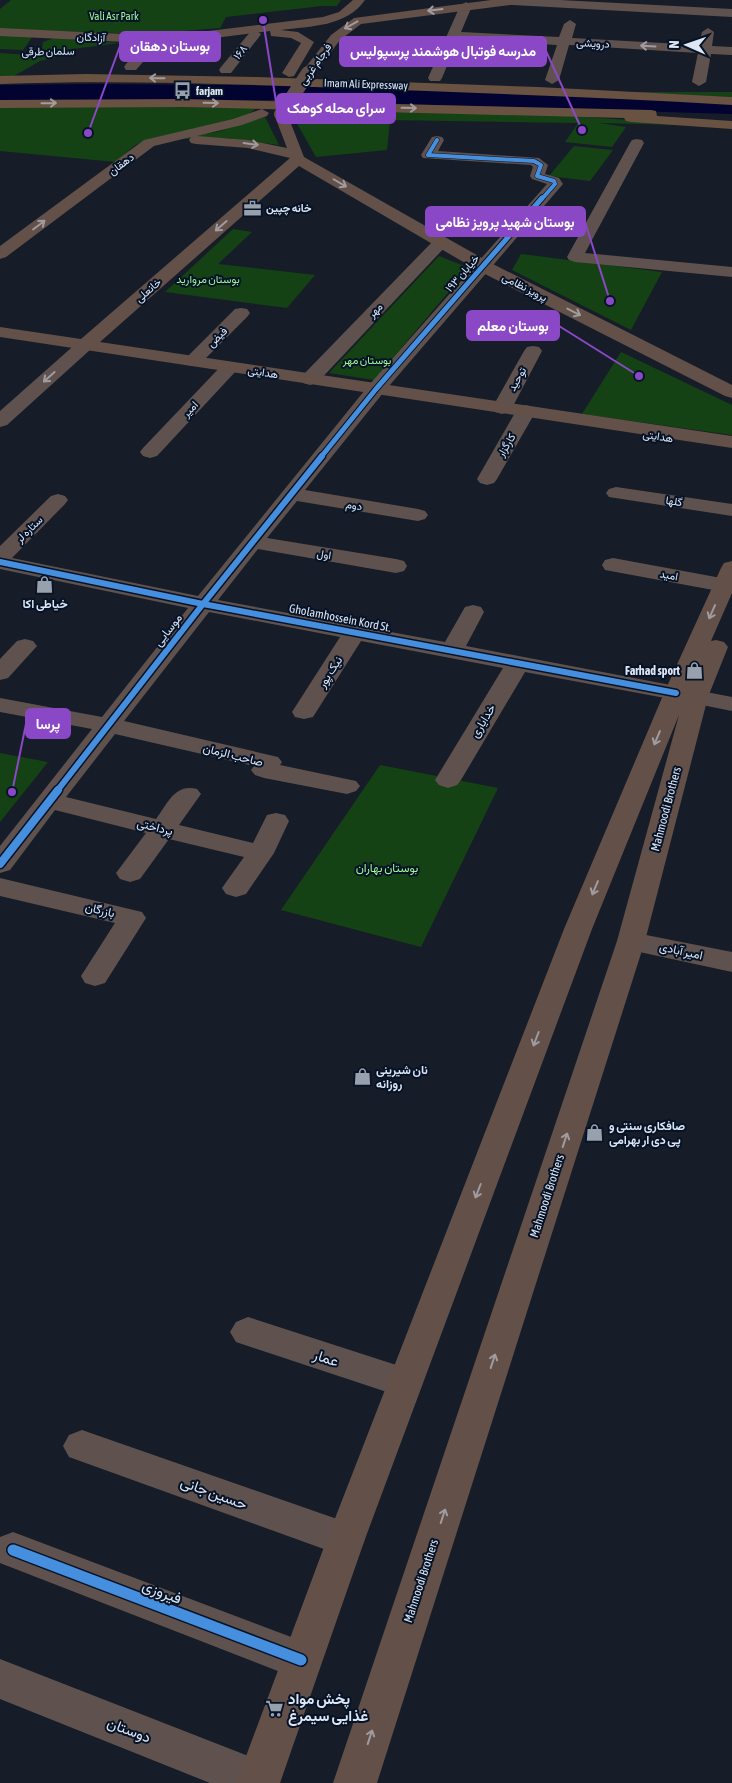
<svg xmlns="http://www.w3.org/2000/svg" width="732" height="1783" viewBox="0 0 732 1783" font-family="'Asap Condensed',Vazirmatn,sans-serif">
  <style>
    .green { fill: #154214 }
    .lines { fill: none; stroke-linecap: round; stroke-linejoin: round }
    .river { fill: #020330; fill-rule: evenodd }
    .street { fill: #5f524e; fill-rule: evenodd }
    .secondary { fill: #625049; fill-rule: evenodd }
    .highway { fill: #6a5243; fill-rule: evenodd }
    .secondary-bridge { stroke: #625049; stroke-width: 14 }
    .cycleway-far4-casing { stroke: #061226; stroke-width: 5 }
    .cycleway-far3-casing { stroke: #061226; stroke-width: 7 }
    .cycleway-far2-casing { stroke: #061226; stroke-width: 9 }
    .cycleway-far1-casing { stroke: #061226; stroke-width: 11 }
    .cycleway-casing { stroke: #061226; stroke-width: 14 }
    .cycleway-far4 { stroke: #468fdf; stroke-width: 4 }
    .cycleway-far3 { stroke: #468fdf; stroke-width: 5 }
    .cycleway-far2 { stroke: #468fdf; stroke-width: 6 }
    .cycleway-far1 { stroke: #468fdf; stroke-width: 8 }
    .cycleway { stroke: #468fdf; stroke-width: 11 }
    .oneway { stroke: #9f9b9f }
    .oneway2 { stroke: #9e9ca2 }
    .oneway3 { stroke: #a39c9c }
    .labels { text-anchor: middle; stroke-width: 4; stroke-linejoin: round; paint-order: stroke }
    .far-park-label { font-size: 11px; fill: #9ffa97; stroke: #061226 }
    .far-street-label { font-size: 11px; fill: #dce6f5; stroke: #061226 }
    .far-poi-label { font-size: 11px; font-weight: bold; fill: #dce6f5; stroke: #061226; text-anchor: start }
    .poi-label { font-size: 12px; font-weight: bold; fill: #dce6f5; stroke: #061226; text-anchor: start }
    .street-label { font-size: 12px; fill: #dce6f5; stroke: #061226 }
    .park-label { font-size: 12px; fill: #9ffa97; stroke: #061226 }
    .near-street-label { font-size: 15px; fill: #dce6f5; stroke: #061226 }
    .near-poi-label { font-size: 15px; font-weight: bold; fill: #dce6f5; stroke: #061226; text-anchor: start }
    .leader { fill: none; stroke: #8a48c7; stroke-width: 2 }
    .callout-dot { fill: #8a48c7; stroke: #061226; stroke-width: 2 }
    .callout { fill: #8a48c7; stroke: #8a48c7; stroke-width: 2 }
    .callout-label { font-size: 14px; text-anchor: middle; font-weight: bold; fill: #fff }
  </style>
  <rect width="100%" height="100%" fill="#161d28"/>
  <g class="green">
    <path d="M11,0H341L337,6H322L226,17L220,28L145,34L0,29V9Z"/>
    <path d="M0,35L32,37L23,50L0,49Z"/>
    <path d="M54,38L120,43L56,51H46L42,49L43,42Z"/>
    <path d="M0,53L43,56L73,53L40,61L14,76L0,77Z"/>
    <path d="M623,92H732V97Z"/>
    <path d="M101,106L256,108C243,125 167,132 144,141C134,144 124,155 116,162L0,151V108Z"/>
    <path d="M300,109L554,115L723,126L599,123L626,127L612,147L565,142L578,123L390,120L387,150L316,157L295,120L296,114Z"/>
    <path d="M265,117L279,145L227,138L173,139L217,132Z"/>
    <path d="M574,146L613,150L590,181L549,176Z"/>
    <path d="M233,229L252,232L218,264L315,275L287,308L165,292Z"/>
    <path d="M521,254L662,272L631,330L512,270Z"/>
    <path d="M439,256L469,268L374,380L329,373Z"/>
    <path d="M621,352L732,405V435L582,414Z"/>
    <path d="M0,753L48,762L0,822Z"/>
    <path d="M380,765L498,788L421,947L281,910Z"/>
  </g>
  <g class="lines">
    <path class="river" d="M91,84L365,86L730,99L732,100V114L274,100L0,101V85Z"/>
    <g class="street">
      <path d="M508,0H560L732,9V17L513,5L509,4Z"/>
      <path d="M466,2L472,6L461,32L559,37L564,24L570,20L576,24L572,38L699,45L702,32L708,28L714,32L712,46L732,47V55L711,54L706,82L699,86L692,82L698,53L569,45L559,80L552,84L545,80L557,45L458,39L442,78L440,81H430L428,78L460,6Z"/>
      <path d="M255,30L261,34L259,37L231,73H221L219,70L221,67L251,31Z"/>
      <path d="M151,41L155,42L157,45L155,48L136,70H126L124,67L126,64L147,42Z"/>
      <path d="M437,136L442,137L444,140L438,151L539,158L548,165L545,174L559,178L563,184L383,393L305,490L418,509L425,511L428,515L425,519L418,521L297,501L267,538L396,559L404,561L407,566L404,571L396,573L258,549L218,600L445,642L465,607L473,605L481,607L484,612L466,646L676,686L684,688L687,692L696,690L732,697V711L687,702L685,698L676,700L525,672L461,780L457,785L448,788L439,785L435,780L503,668L361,641L313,717L304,719L295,717L292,712L340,637L209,612L124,721L278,757L282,762L280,765L356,781L360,786L356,791L347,794L264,778L255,775L251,770L254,766L115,734L66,797L156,819C168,803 175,783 197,789L201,794L179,825L253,843L267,815L276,813L285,815L289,821L274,853L246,894L236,897L226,894L222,888L244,857L169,839L140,879L130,882L120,879L116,873L146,833L55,810L10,870L0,873V846L92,729L0,712V698L102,717L188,608L0,569V546L51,496L58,494L65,496L68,500L65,504L12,558L198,596L369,385L547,184L532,179L530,176L533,167L531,165L423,158L421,155L432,137Z"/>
      <path d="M637,139L642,140L644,143L585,253L732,267V277L575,262L569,260L567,257L630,143L632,140Z"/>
      <path d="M441,237L447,239L449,242L447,245L317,383L310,385L303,383L301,379L303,375L435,239Z"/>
      <path d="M241,308L247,309L250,313L247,317L199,365L193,366L187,365L184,361L187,357L235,309Z"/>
      <path d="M85,340L91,341L94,345L91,349L7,425L0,427V411L79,341Z"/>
      <path d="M533,346L539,347L542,351L512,408L509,412L502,414L495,412L492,408L524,351L527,347Z"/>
      <path d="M230,362L236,363L239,367L236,371L157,456L150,458L143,456L140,452L143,448L224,363Z"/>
      <path d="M526,405L533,407L536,411L497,479L494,483L487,485L480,483L477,479L516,411L519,407Z"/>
      <path d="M616,487L732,504V516L609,497L606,493L609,489Z"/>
      <path d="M613,558L732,580V589L724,592L605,570L602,565L605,560Z"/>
      <path d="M25,639L33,641L37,646L8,678L0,680V659L17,641Z"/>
      <path d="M0,878L142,912L146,918L105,983L95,986L85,983L81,976L115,923L0,896Z"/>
      <path d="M631,932L732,952V972L621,948L617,941L621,934Z"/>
      <path d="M248,1317L418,1372L423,1383L418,1394L405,1398L236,1342L230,1332L236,1322Z"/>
      <path d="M82,1430L360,1527L365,1539L360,1551L346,1557L69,1457L63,1446L69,1435Z"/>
      <path d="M13,1532L315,1646L321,1660L315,1674L301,1680L0,1563V1537Z"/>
      <path d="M0,1659L274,1766L280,1783H210L0,1699Z"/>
    </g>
    <g class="secondary">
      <path d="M353,0H365C346,27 311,26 281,30L298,32L314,42L294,76L289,77L282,73L301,43L291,38L271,36L270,31L167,44L0,36V28L167,36L323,17L339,12Z"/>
      <path d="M491,0H524L518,4L361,24L340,40L313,76L308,77L301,73L331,35L354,18Z"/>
      <path d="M262,109L269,113L267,116L242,125L197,136L248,140L287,148L274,114L276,111H286L304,157L489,262L732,385V398L725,396L477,270L299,166L100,342L732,436V448L0,337V327L81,339L290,158L248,148L196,144L191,143L189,140L191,137L154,146L6,257L0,259V246L144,140L233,119Z"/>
      <path d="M732,561V593L711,641L716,640L724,642L728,647L708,697L645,941L377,1783H333L617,941L679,715L592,929L365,1539L280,1783H236L327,1539L564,929L664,693L721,568L724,563Z"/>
    </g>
    <g class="highway">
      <path d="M86,74L257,77L538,87L732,97V105C603,97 473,93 343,88C229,84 115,80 0,84V76Z"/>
      <path d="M183,99L651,110L656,111L657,116L732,121V129L631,122L626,121L624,118L183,107L0,108V100Z"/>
    </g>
    <path class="secondary-bridge" d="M281,114L308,73"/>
    <defs>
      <path id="cycleway-far4" d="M437,140L428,155L534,161L541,165L537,176L554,181L555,184L541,200"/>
      <path id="cycleway-far3" d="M321,457L376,389L542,198"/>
      <g id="cycleway-far2">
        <path d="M0,562L203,604L676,693"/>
        <path d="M57,791L203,604L322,456"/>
      </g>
      <path id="cycleway-far1" d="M0,864L58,790"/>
      <path id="cycleway" d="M13,1550L301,1660"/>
    </defs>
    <use href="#cycleway-far4" class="cycleway-far4-casing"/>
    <use href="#cycleway-far3" class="cycleway-far3-casing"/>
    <use href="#cycleway-far2" class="cycleway-far2-casing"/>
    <use href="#cycleway-far1" class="cycleway-far1-casing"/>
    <use href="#cycleway" class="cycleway-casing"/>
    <use href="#cycleway-far4" class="cycleway-far4"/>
    <use href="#cycleway-far3" class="cycleway-far3"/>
    <use href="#cycleway-far2" class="cycleway-far2"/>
    <use href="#cycleway-far1" class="cycleway-far1"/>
    <use href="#cycleway" class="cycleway"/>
  </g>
  <defs><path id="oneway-shaft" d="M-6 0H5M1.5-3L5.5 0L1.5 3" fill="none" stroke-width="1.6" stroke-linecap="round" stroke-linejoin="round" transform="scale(1.25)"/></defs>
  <g class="oneway">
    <use href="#oneway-shaft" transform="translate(435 10) rotate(173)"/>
    <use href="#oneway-shaft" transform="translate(351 25) rotate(151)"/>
    <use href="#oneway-shaft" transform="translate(251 144) rotate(8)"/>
    <use href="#oneway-shaft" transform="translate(340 183) rotate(30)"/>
    <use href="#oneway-shaft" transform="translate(39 225) rotate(-37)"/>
    <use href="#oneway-shaft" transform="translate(221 226) rotate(139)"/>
    <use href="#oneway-shaft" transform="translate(574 312) rotate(27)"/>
    <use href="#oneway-shaft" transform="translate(712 612) rotate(114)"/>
    <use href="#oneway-shaft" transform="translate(657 738) rotate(113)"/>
    <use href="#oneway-shaft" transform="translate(595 888) rotate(113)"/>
    <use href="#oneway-shaft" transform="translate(536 1039) rotate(111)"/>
    <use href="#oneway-shaft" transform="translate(565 1140) rotate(-72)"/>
    <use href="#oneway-shaft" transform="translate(478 1191) rotate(111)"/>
    <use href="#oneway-shaft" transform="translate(493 1361) rotate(-72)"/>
    <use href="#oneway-shaft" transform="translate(443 1516) rotate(-72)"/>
    <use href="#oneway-shaft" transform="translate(370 1737) rotate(-72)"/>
  </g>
  <g class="oneway2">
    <use href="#oneway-shaft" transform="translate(648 46) rotate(-177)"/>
    <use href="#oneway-shaft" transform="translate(49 377) rotate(138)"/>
  </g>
  <g class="oneway3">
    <use href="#oneway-shaft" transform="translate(157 78) rotate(-179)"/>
    <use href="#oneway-shaft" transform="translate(49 103) rotate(-1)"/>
    <use href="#oneway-shaft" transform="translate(211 103) rotate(1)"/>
    <use href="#oneway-shaft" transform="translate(409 108) rotate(1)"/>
  </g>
  <defs>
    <symbol id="bus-bare" viewBox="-9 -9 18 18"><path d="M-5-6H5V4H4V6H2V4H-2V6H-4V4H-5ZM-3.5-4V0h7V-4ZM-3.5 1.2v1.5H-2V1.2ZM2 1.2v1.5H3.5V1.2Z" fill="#97a0ad" stroke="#061226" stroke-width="2.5" paint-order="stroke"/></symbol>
    <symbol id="office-bare" viewBox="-9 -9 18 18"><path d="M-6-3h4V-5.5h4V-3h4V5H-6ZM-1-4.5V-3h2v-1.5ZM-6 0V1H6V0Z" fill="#97a0ad" stroke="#061226" stroke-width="2.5" paint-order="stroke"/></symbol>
    <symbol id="shop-bare" viewBox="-9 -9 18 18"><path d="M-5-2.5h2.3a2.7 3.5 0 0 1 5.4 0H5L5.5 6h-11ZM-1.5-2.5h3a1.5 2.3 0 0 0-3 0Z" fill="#97a0ad" stroke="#061226" stroke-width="2.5" paint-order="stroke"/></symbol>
    <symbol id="supermarket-bare" viewBox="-9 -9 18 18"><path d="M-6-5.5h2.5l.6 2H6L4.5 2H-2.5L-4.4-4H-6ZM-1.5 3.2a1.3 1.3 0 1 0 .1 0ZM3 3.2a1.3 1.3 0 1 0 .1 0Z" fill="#97a0ad" stroke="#061226" stroke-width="2.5" paint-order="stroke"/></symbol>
  </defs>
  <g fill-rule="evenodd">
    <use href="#bus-bare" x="170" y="78" width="25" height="25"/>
    <use href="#office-bare" x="240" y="196" width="25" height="25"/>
    <use href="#shop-bare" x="32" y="572" width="25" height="25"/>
    <use href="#shop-bare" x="682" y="658" width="25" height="25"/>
    <use href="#shop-bare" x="350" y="1064" width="25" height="25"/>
    <use href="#shop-bare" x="582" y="1120" width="25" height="25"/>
    <use href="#supermarket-bare" x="262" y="1696" width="25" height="25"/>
  </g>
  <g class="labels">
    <g class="far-park-label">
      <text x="114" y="20">Vali Asr Park</text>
      <text x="208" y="283">بوستان مروارید</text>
      <text x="367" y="364">بوستان مهر</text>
    </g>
    <g class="far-street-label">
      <text transform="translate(91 37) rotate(3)" y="4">آزادگان</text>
      <text transform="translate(593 43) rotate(3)" y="4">درویشی</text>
      <text transform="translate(48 51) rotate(-1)" y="4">سلمان طرقی</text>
      <text transform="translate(240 52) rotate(-52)" y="4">۱۶۸</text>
      <text transform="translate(315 64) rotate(-55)" y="4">فرجام غربی</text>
      <text transform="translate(366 84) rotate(2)" y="4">Imam Ali Expressway</text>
      <text transform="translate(121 164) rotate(-37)" y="4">دهقان</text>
      <text transform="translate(462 273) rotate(-49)" y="4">خیابان ۱۹۳</text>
      <text transform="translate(525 287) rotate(27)" y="4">پرویز نظامی</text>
      <text transform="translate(148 290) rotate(-41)" y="4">خانعلی</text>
      <text transform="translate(375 310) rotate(-46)" y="4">مهر</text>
      <text transform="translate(217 337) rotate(-45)" y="4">فیض</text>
      <text transform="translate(263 372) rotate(9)" y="4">هدایتی</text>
      <text transform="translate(517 379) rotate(-61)" y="4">توحید</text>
      <text transform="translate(190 409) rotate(-47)" y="4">امیر</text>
      <text transform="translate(658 436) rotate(9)" y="4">هدایتی</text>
      <text transform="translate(506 445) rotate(-59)" y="4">کارگزار</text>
      <text transform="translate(674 501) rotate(8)" y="4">گلها</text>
      <text transform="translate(354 505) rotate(9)" y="4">دوم</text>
      <text transform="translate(29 529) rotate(-45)" y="4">ستاره لر</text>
      <text transform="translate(324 554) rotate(9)" y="4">اول</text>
      <text transform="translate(669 575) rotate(10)" y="4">امید</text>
    </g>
    <g class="far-poi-label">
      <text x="196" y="95">farjam</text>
      <text x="266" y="212">خانه چپین</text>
    </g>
    <g class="poi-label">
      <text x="45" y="608" text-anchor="middle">خیاطی اکا</text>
      <text x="680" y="675" text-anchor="end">Farhad sport</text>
      <text x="376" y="1074">نان شیرینی<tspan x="376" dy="14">روزانه</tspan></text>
      <text x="609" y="1130">صافکاری سنتی و<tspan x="609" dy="14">پی دی ار بهرامی</tspan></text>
    </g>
    <g class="street-label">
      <text transform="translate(340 618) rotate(11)" y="4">Gholamhossein Kord St.</text>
      <text transform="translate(168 630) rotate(-52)" y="4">موسایی</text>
      <text transform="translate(330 672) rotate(-57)" y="4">نیک پور</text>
      <text transform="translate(483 721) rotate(-59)" y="4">خدایاری</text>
      <text transform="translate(233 755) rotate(14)" y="4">صاحب الزمان</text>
      <text transform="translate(666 809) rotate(-75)" y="4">Mahmoodi Brothers</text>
      <text transform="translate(155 827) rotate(14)" y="4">پرداختی</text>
      <text transform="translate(100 910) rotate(13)" y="4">بازرگان</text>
      <text transform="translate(681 951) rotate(12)" y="4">امیر آبادی</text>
      <text transform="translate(547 1196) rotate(-72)" y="4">Mahmoodi Brothers</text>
      <text transform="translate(421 1581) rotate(-72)" y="4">Mahmoodi Brothers</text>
    </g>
    <g class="park-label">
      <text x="387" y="872">بوستان بهاران</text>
    </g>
    <g class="near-street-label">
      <text transform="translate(326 1358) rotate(18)" y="5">عمار</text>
      <text transform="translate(214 1493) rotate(20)" y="5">حسین جانی</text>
      <text transform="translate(162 1592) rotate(21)" y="5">فیروزی</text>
      <text transform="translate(129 1730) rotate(21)" y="5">دوستان</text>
    </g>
    <g class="near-poi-label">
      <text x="288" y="1704">پخش مواد<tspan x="288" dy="17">غذایی سیمرغ</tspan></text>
    </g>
  </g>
  <path class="leader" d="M88 133L120 46M582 130L546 51M263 20L277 108M610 301L585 222M639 376L559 326M12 792L26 724"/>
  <g class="callout-dot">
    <circle cx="88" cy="133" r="5"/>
    <circle cx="582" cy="130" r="5"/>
    <circle cx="263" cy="20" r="5"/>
    <circle cx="610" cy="301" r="5"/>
    <circle cx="639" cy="376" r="5"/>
    <circle cx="12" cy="792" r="5"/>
  </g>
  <g class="callout">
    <rect x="120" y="32" width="100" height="29" rx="5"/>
    <rect x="340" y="37" width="206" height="29" rx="5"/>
    <rect x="277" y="94" width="118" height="29" rx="5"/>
    <rect x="426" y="207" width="159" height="29" rx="5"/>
    <rect x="467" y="311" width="92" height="29" rx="5"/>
    <rect x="26" y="709" width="44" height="29" rx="5"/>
  </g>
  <g class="callout-label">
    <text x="170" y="51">بوستان دهقان</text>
    <text x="443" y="56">مدرسه فوتبال هوشمند پرسپولیس</text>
    <text x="336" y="113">سرای محله کوهک</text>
    <text x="505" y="227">بوستان شهید پرویز نظامی</text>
    <text x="513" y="331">بوستان معلم</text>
    <text x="48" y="729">پرسا</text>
  </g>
  <g transform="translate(687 45) rotate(272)" stroke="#061226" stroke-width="4" paint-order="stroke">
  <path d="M0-4L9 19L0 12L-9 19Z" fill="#dce6f5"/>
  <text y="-8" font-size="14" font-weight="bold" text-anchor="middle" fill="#dce6f5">N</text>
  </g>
</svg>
